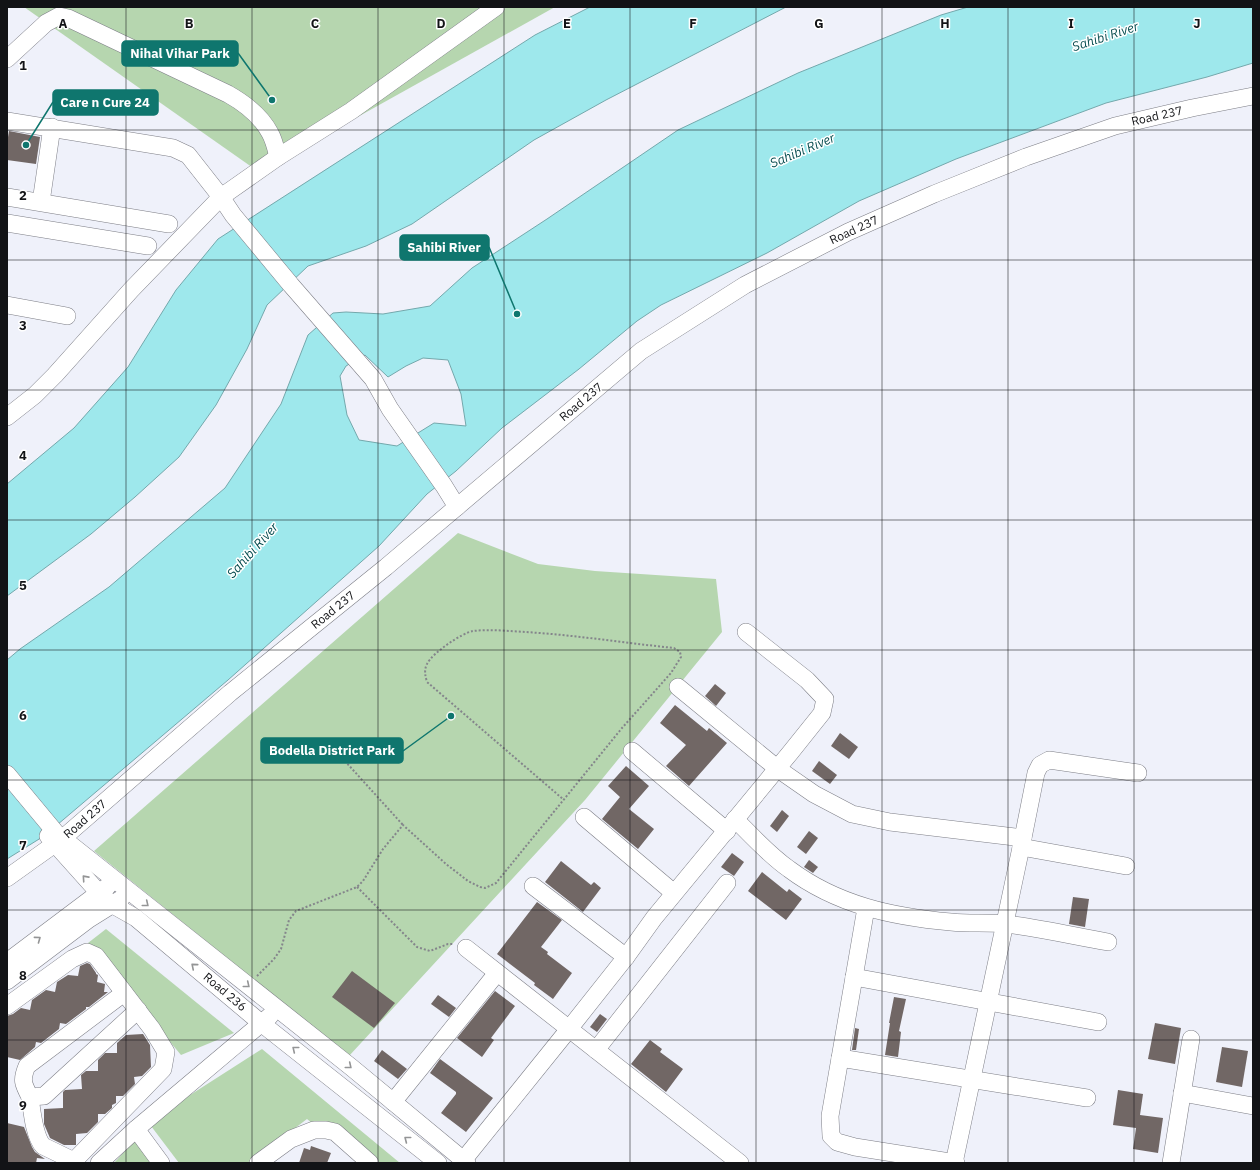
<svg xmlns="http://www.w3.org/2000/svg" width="1260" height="1170" viewBox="0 0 1260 1170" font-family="'IBM Plex Sans',sans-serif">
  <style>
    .green { fill: #b6d6af }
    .water { fill: #9ee8ec; stroke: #74a8ac; fill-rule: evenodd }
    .building { fill: #716765 }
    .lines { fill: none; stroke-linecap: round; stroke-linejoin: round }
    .minor-casing { stroke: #7d7e86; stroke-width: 18 }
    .path { stroke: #84858b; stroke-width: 2; stroke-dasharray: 2 2; stroke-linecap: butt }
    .minor { stroke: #fff; stroke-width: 17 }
    .oneway { stroke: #949596 }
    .grid { fill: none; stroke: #121316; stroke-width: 1; stroke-opacity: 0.55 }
    .labels { text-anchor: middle; stroke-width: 3; stroke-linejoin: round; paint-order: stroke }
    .street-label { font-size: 12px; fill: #121316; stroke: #fff }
    .water-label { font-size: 13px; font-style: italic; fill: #074d50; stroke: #fff }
    .grid-label { font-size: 13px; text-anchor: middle; font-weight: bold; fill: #121316; stroke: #fff; stroke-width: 3; stroke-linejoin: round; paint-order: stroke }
    .leader { fill: none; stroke: #0f766e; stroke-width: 1.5 }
    .callout-dot { fill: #0f766e; stroke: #fff; stroke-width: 1.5 }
    .callout { fill: #0f766e; stroke: #0f766e; stroke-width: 1.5 }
    .callout-label { font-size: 13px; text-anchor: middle; font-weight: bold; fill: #fff }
  </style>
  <rect width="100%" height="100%" fill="#eff1fa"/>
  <g class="green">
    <path d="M24,7H555L259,172Z"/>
    <path d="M458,533L538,564L595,571L716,579L722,632L585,800L349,1056L94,851Z"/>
    <path d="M106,929L234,1033L181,1055L88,943Z"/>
    <path d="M262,1049L400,1163H360L307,1119L249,1163H179L148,1122Z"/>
    <path d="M136,1139L153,1163H114Z"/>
  </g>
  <g class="water">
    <path d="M590,7H786L606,100L534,140L412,224L366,246L308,266L267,305L247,349L216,405L179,457L135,497L91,534L7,596V484L74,428L128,367L176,290L218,239L535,35Z"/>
    <path d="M968,7H1253V63L1207,77L1106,103L956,159L859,201L767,253L661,305L637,321L579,369L502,428L456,471L427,494L379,546L228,680L44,836L7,859V660L20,649L109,587L225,488L281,404L308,335L333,313L346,312L383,314L430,306L472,268L547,219L678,130L798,73L941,15ZM365,355L388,377L406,366L423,358L448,360L461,394L466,426L434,423L397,446L359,440L347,415L340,376L346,366Z"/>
  </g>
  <g class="building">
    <path d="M9,131L40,137L36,164L7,160V143Z"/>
    <path d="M715,684L726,693L716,706L705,696Z"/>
    <path d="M675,705L707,731L709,728L727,743L689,786L666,766L686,745L660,723Z"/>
    <path d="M840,733L858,747L849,759L831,746Z"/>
    <path d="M819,761L837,775L830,784L812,771Z"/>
    <path d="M626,766L649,786L629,809L654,829L638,849L602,819L620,797L608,786Z"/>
    <path d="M782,810L789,816L777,832L770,826Z"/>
    <path d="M809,831L818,838L806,854L797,847Z"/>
    <path d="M732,853L744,862L734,876L721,867Z"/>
    <path d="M809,860L818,867L813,873L804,867Z"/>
    <path d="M561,861L591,885L594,882L601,888L583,912L545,882Z"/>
    <path d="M762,872L787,892L789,889L802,899L786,920L748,891Z"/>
    <path d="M1073,897L1089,899L1085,927L1069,924Z"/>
    <path d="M537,902L562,920L541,947L548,952L547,954L572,973L553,999L534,985L535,983L497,954Z"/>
    <path d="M87,963L90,964L96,973V974L98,975L97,982L105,984L104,992H108L89,1007H86V1009L66,1024L60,1023L59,1029L41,1043L36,1042L35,1047L20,1060L7,1057V1016L13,1014L21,1008L30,1010L32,1000L46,990L55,992L57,982L68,975L78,976L80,966Z"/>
    <path d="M352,971L395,1003L374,1028L332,997Z"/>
    <path d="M495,991L515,1006L491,1038L494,1040L482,1057L457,1038Z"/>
    <path d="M438,995L456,1008L449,1017L431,1004Z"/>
    <path d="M894,997L906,999L899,1031L901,1032L898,1057L885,1055L890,1023H889Z"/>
    <path d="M600,1014L607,1019L597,1032L590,1027Z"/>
    <path d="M1155,1023L1181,1028L1175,1064L1148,1059Z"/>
    <path d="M855,1028L859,1029L856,1050H852Z"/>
    <path d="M143,1034L150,1045L151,1067L142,1076L134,1077L135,1084L123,1096H116V1103L112,1105V1108L105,1114H98V1122L87,1133L76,1134V1145H64L50,1138L44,1124V1109L63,1108V1092L65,1090L82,1089L81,1075L86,1071H98V1060L105,1053H117V1043L126,1035Z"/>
    <path d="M650,1040L662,1049L660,1052L683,1069L666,1092L631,1064Z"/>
    <path d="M1222,1047L1248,1051L1242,1087L1216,1082Z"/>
    <path d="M382,1050L407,1069L398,1079L374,1061Z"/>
    <path d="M440,1059L493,1098L466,1132L441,1113L456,1094V1092L430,1073Z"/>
    <path d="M1118,1090L1143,1094L1140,1115L1163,1118L1158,1153L1133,1149L1136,1128L1113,1125Z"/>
    <path d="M7,1123L24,1127L32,1147L35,1152L45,1159L37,1158L36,1163H7Z"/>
    <path d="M311,1146L331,1153L327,1163H299L304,1148L310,1150Z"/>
  </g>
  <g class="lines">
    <defs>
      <g id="minor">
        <path d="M7,59L46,23L59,16L68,18L228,94C244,103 261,116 270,133C274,140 276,149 278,157"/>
        <path d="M7,121L173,148L188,155L221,197L233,215L291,285L373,379L390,409L444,486L457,507"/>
        <path d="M7,197L169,224"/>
        <path d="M41,202L52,127"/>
        <path d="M7,223L148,246"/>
        <path d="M7,305L67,316"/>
        <path d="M7,417L35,395L55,375L131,290L221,197L278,157L351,111L496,7"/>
        <path d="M678,687L778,769L814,794L852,814L890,822L1023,838"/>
        <path d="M632,751L727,831"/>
        <path d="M7,774L56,833L351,1067L467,1163"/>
        <path d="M584,817L674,893"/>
        <path d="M735,819C752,836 769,855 789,869C837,905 893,917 951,922C969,924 988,922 1006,924C1040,928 1074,936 1108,942"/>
        <path d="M48,836L99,893L113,905L136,918L261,1023L438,1163"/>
        <path d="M1021,847L1126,866"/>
        <path d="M7,878L63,838L230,693L386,567L641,351L745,285L848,232L934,194L1026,157L1115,126L1192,108L1253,96"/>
        <path d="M533,886L626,957"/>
        <path d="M866,908L830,1116L831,1136L837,1142L855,1147L956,1163"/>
        <path d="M466,948L740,1163"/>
        <path d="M7,962L108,886"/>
        <path d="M854,977L1098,1022"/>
        <path d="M7,981L89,919L121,899"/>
        <path d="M124,993L27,1066C21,1080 23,1084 30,1097L44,1096L138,1010"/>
        <path d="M7,1006L72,959L87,952L96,956L152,1029L166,1052L163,1069L72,1163"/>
        <path d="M596,1050L727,883"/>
        <path d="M840,1058L1087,1098"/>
        <path d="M1182,1093L1253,1106"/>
        <path d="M30,1097C32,1111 34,1136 43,1146L74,1161"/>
        <path d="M393,1102L497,973"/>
        <path d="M136,1129L161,1163"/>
        <path d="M99,1163L136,1129L270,1016"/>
        <path d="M258,1163L291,1139L314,1130H326L335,1132L370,1163"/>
        <path d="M461,1163L569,1029L626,957L654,918L790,753L822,713L825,699L807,680L746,632"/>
        <path d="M954,1163L1023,838L1036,773L1040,765L1049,760L1138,773"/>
        <path d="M1171,1163L1191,1039"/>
      </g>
    </defs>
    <use href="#minor" class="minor-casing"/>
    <g class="path">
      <path d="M334,749L403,825"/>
      <path d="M357,887L417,947L430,951L448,944H453"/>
      <path d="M257,976L274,959L281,949L289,920L296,911L357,887L363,881L383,849L403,825L446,864L468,881L480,887L485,888L496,883L622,728L671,673L681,657L680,652L674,648C625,643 575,635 525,632C509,631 490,629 473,631C462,633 432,653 427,664C424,670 425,675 427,682L564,800"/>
    </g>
    <use href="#minor" class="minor"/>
  </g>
  <defs><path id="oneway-chevron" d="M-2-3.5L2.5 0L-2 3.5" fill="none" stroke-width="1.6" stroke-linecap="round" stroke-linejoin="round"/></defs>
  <g class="oneway">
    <use href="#oneway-chevron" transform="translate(85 878) rotate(-132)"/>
    <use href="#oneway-chevron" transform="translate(146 904) rotate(39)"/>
    <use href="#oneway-chevron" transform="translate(38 939) rotate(-36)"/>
    <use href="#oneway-chevron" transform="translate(194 966) rotate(-140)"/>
    <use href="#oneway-chevron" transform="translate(247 985) rotate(39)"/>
    <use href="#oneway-chevron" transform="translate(295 1049) rotate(-141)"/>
    <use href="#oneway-chevron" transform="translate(349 1066) rotate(39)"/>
    <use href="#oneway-chevron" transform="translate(407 1139) rotate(-142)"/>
  </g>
  <path class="grid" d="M126,7V1163M252,7V1163M378,7V1163M504,7V1163M630,7V1163M756,7V1163M882,7V1163M1008,7V1163M1134,7V1163M7,130H1253M7,260H1253M7,390H1253M7,520H1253M7,650H1253M7,780H1253M7,910H1253M7,1040H1253"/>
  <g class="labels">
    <g class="street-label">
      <text transform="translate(1157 116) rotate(-13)" y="4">Road 237</text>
      <text transform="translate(854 230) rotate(-25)" y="4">Road 237</text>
      <text transform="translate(581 402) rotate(-40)" y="4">Road 237</text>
      <text transform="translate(333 610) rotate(-39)" y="4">Road 237</text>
      <text transform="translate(85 819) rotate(-41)" y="4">Road 237</text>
      <text transform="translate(225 992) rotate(40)" y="4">Road 236</text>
    </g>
    <g class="water-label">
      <text transform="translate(1105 36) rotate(-18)" y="5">Sahibi River</text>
      <text transform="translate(802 150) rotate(-23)" y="5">Sahibi River</text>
      <text transform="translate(252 550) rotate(-48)" y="5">Sahibi River</text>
    </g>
  </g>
  <g class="grid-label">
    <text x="63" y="28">A</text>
    <text x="189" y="28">B</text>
    <text x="315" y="28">C</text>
    <text x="441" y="28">D</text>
    <text x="567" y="28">E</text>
    <text x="693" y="28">F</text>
    <text x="819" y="28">G</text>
    <text x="945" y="28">H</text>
    <text x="1071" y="28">I</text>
    <text x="1197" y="28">J</text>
    <text x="23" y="70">1</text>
    <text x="23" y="200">2</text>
    <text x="23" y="330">3</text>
    <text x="23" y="460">4</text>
    <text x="23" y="590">5</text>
    <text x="23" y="720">6</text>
    <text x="23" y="850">7</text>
    <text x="23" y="980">8</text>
    <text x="23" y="1110">9</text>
  </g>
  <path class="leader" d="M272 100L238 53M26 145L53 102M517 314L489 247M451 716L403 751"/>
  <g class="callout-dot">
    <circle cx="272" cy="100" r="4"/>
    <circle cx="26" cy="145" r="4"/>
    <circle cx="517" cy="314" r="4"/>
    <circle cx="451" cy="716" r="4"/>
  </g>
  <g class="callout">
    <rect x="122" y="41" width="116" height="25" rx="4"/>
    <rect x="53" y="90" width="105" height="25" rx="4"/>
    <rect x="400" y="235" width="89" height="25" rx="4"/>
    <rect x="261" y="738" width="142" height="25" rx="4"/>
  </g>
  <g class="callout-label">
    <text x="180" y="58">Nihal Vihar Park</text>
    <text x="105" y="107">Care n Cure 24</text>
    <text x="444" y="252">Sahibi River</text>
    <text x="332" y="755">Bodella District Park</text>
  </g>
  <rect width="1260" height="1170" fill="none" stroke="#121316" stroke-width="16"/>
</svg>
